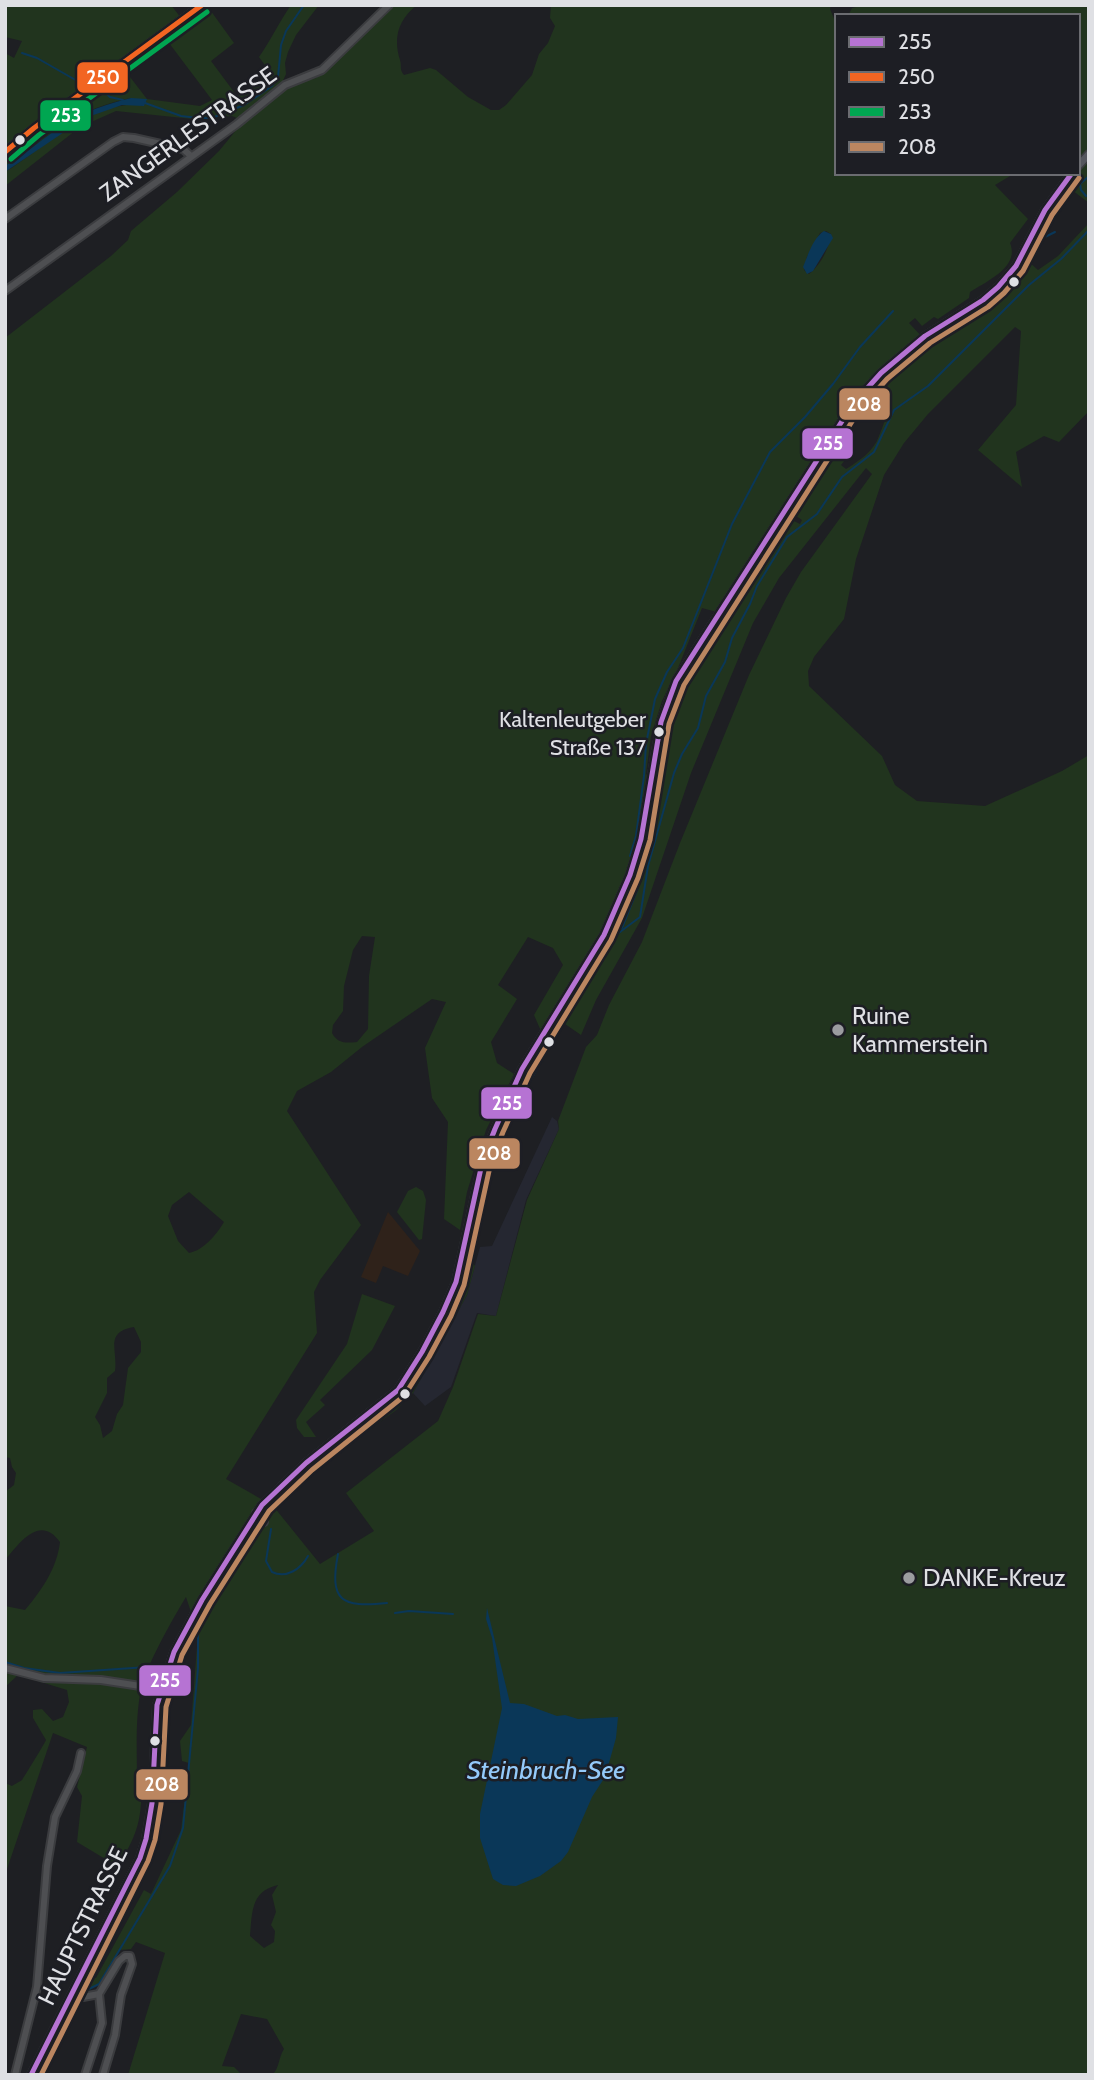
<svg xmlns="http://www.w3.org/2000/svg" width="1094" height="2080" viewBox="0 0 1094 2080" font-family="Cabin,sans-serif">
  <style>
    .built { fill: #252731 }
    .education { fill: #2f221a }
    .green { fill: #21341e; fill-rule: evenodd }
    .water { fill: #0a3758 }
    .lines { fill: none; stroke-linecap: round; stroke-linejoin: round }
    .stream { stroke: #0a3758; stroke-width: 2 }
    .minor-casing { stroke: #3b3c3f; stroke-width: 10 }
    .major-casing { stroke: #3b3c3f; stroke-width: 10 }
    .minor { stroke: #4e4f52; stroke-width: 6 }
    .major { stroke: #55575e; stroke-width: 7 }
    .bus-1-casing { stroke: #1d1e24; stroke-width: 10 }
    .bus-2-casing { stroke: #1d1e24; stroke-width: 10 }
    .bus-3-casing { stroke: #1d1e24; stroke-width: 10 }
    .bus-4-casing { stroke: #1d1e24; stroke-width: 10 }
    .bus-1 { stroke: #b673d3; stroke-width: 5 }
    .bus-2 { stroke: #f26522; stroke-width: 5 }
    .bus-3 { stroke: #00a651; stroke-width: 5 }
    .bus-4 { stroke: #bb8660; stroke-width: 5 }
    .bus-dot { fill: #dfe0e4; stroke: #1d1e24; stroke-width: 2.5 }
    .poi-dot { fill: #9b9ca0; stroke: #1d1e24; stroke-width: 2.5 }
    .labels { text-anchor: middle; stroke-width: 5; stroke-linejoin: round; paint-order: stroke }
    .bus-label { font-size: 22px; fill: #dfe0e4; stroke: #1d1e24; text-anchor: end }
    .street-label { font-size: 24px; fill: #dfe0e4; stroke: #1d1e24 }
    .poi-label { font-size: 24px; fill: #dfe0e4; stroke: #1d1e24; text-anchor: start }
    .water-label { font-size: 26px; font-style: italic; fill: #94cafa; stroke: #1d1e24 }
    .line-badge { stroke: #1d1e24; stroke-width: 2.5 }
    .badge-label { font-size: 19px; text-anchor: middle; font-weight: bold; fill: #fff }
  </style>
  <rect width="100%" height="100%" fill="#1e1f23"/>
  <path class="built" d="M552,1117L557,1121L559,1129L526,1200L496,1316L477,1313L451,1387L425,1406L413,1393L467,1295L480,1247L492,1246Z"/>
  <path class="education" d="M388,1212L420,1251L408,1276L383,1266L376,1283L361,1277Z"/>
  <g class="green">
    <path d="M5,5H171L181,18L120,64L147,99L200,106L212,100L166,39L208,7L234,43L211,61L237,96L257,85L267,68L259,57C271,40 279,22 291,5H319L296,35L288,52L285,63L286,74L281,85L239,119L232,116L193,119L116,111L80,127L5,186V172C46,147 92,99 144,105L131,98C108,103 84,111 64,124C44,138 26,153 5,166V53L14,58L22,41L5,37Z"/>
    <path d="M393,5H417C398,20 393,38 400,60C402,67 399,69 404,75L430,68L436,70L468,97L491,110H499L506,105L532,75L539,54L548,43L555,26L550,18L551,5H831L830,9L837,26V173H1015L995,185L1028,219L1010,243C1020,267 987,281 970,292L969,298L938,319L934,317L922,326L915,318L909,323L924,339L1006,282L1024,261H1028L1038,270L1058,256L1089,223V411L1059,442L1044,436L1016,452L1022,487L978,450L1016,405L1021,331L1015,327L928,414L904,443L884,475L856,559L844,619L814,657L808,671L809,686L882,756L895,785L917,801L985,806L1062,771L1089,755V2075H272C280,2068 278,2058 284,2049L267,2019L241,2014L222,2066L234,2067L242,2075H128L165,1953L136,1942L131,1949L120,1950L101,1983L83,1994L77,1992L85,1977L88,1979L91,1976L96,1978L144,1890L151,1894L181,1830L189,1763L182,1761L180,1741L191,1725L198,1633L186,1597C172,1620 147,1664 141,1689C135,1719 137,1752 137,1781L142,1782C141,1819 139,1831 120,1863H112L77,1842L82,1796L77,1787L87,1747L53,1733L5,1875V1783L12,1786C13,1785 21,1781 22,1780C24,1777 45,1743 46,1740L33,1718V1710L42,1709L53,1721L63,1717L69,1702L67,1690L18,1675L5,1687V1606L25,1610C42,1590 57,1568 60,1542C40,1514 20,1542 5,1560V1492L14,1485L16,1473L12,1467L10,1458L5,1457V338L111,256L128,240L131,231L177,192L219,151L242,123L288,86L316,78ZM826,231L831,234C829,248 821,265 809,274L804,270L807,257L820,233ZM865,389L890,409C885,418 883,427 879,436C874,451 859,461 846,469L841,465L845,460L829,450L789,511L802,520L800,524L794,521L782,534L777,532L691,665L673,698L666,723L657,776L646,774L651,736L662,701L678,668L702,608L717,612ZM866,468L872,474L801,572L786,598L749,675L680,843L642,942L609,1005L597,1035L586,1047L558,1121L559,1129L527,1200L496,1316L478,1314L453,1387L438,1421L346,1493L374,1531L320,1564L274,1507L309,1473L395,1411L413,1393L467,1295L475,1266L473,1263H466L454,1305L415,1379L402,1397L349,1435L297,1477L270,1504L226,1479L317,1333L314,1292L320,1280L361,1225L287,1111L297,1091L331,1072L362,1047L432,999L446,1002L425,1048L432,1098L448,1122L444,1219L460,1230L467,1192L486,1130L514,1074L497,1063L491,1042L517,999L498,985L528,937L553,948L563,965L534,1015L541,1031L552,1015L581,1035L596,1000L642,918L691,773L753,623L779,578ZM362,936L375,937L369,976L368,1029L357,1042C346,1043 338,1044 332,1033L333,1025L343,1011L344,986L353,950ZM189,1192L224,1222C216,1235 204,1250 189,1253L178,1241L168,1216L172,1205ZM134,1327L141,1342V1352L128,1368L123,1405L117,1414L112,1431L103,1438L100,1425L95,1417L107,1393V1378L115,1371C118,1350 104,1332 134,1327ZM278,1885L272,1895L276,1912L271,1925L275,1931L274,1942L264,1948L250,1936C252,1912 251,1891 278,1885Z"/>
    <path d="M865,5H1089V203L1068,187L1072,180L1063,173H1078V16H848L852,8Z"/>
    <path d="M416,1187L423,1191L426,1200L422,1239L419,1240L397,1212L408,1191Z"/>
    <path d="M362,1294L395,1306L372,1350L320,1400L325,1405L306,1422L316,1437H304L297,1428L296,1420L347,1344Z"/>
  </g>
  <g class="water">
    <path d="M131,98L147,99L144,106L122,105L85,118L5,172V166C26,153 44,138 64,124C84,111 108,104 131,98Z"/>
    <path d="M824,231L831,234L833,238L813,271L807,274L803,267C808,255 813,238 824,231Z"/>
    <path d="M487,1608L510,1703L524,1704L557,1716L565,1715L578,1719L618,1717L616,1738L605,1777L592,1797L568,1852L561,1861L540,1876L516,1886L503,1885L493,1879L480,1838V1814L502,1708L492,1638L486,1619Z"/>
  </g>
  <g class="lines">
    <g class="stream">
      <path d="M22,53L37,58L79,82L93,81"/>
      <path d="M100,88L110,97L123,100"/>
      <path d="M145,103L181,116L198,118H212L244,105L272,86L278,77L281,45L286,31L304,5"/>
      <path d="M1086,196L1081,190L1080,184L1089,176"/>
      <path d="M1035,242L1055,232"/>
      <path d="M630,856L636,836L644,776L646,744L655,699L667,672L683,648L732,524L770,452L805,417L833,384L860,347L893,311"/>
      <path d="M622,928L638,888"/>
      <path d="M264,1517L286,1492L317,1465L394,1409L413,1385L457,1304L482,1220L490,1164L505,1127L539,1065L583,992L612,938L640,917L648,866L674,773L682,754L698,728L706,696L725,662L732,638L750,604L757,586L787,537L817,514L842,477L874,452L894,410L928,386L1029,285L1061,259L1089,230"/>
      <path d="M271,1529L266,1561L272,1572C286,1579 301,1569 308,1556"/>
      <path d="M338,1554C329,1601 341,1608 387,1603"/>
      <path d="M395,1613L409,1611L453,1614"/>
      <path d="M5,1662L24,1668L60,1673L162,1666"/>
      <path d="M81,1993L99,1984L170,1866L183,1828L198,1668V1630L230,1569L261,1521"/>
      <path d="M39,2075L78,1998"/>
    </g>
    <defs>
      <g id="minor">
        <path d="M5,219L113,142L123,137L134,138L183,149L191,156"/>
        <path d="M5,291L237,124L285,85L322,70L389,5"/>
        <path d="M256,1513L264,1522"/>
        <path d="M5,1668L44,1678L101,1680L160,1689"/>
        <path d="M73,1993L83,1997L99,1994"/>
        <path d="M15,2075L37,1987L47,1866L55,1817L77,1771L81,1753"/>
        <path d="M85,2075L102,2023L99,1994L119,1961L125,1956H130L132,1964L121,1995L115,2035L103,2075"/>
      </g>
      <g id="major">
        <path d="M5,152L34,128L202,5"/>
        <path d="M1078,166L1089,154"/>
        <path d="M31,2075L140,1858L146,1839L152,1803L157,1705L174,1652L202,1600L262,1505L306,1463L398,1390L422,1352L443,1312L456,1282L483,1159L495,1129L522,1069L604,935L630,875L641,839L661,722L676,681L853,404L881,373L925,336L983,300L998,287L1016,266L1045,210L1072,173"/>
      </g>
    </defs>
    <use href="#minor" class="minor-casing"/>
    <use href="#major" class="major-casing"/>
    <use href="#minor" class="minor"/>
    <use href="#major" class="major"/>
    <defs>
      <path id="bus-1" d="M31,2075L140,1858L146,1839L152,1803L157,1705L174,1652L202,1600L262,1505L306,1463L398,1390L422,1352L443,1312L456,1282L483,1159L495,1129L522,1069L604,935L630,875L641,839L661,722L676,681L853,404L881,373L925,336L983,300L998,287L1016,266L1045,210L1072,173"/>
      <path id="bus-2" d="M5,152L34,128L202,5"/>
      <path id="bus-3" d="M11,159L39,135L207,12"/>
      <path id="bus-4" d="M41,2075L148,1861L155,1840L161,1804L166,1707L182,1655L210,1604L269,1511L312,1470L404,1396L429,1357L451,1316L464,1285L491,1162L503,1132L530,1073L611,940L638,878L650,840L669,724L684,685L860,409L887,379L930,343L988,307L1004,293L1023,271L1052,215L1079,178"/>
    </defs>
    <use href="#bus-1" class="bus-1-casing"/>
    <use href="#bus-2" class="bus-2-casing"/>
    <use href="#bus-3" class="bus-3-casing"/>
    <use href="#bus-4" class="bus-4-casing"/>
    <use href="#bus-1" class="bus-1"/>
    <use href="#bus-2" class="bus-2"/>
    <use href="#bus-3" class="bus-3"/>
    <use href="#bus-4" class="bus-4"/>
  </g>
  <g class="bus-dot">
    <circle cx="20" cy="140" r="6"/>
    <circle cx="1014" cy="282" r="6"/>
    <circle cx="659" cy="732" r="6"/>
    <circle cx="549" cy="1042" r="6"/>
    <circle cx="405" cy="1394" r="6"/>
    <circle cx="155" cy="1741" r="6"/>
  </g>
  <g class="poi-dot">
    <circle cx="838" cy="1030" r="7"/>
    <circle cx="909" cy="1578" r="7"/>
  </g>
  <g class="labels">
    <g class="bus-label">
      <text x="646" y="727">Kaltenleutgeber<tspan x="646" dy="28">Straße 137</tspan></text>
    </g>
    <g class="street-label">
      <text transform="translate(188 134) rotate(-36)" y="8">ZANGERLESTRASSE</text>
      <text transform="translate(83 1926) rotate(-64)" y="8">HAUPTSTRASSE</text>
    </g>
    <g class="poi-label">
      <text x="852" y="1024">Ruine<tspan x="852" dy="28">Kammerstein</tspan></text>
      <text x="923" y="1586">DANKE-Kreuz</text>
    </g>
    <g class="water-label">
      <text x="546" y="1779">Steinbruch-See</text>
    </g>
  </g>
  <g class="line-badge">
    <rect x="76" y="61" width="53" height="33" rx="7" fill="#f26522"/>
    <rect x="39" y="99" width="53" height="33" rx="7" fill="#00a651"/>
    <rect x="838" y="387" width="53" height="34" rx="7" fill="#bb8660"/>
    <rect x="801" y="427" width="53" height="33" rx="7" fill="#b673d3"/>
    <rect x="480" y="1086" width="53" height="34" rx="7" fill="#b673d3"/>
    <rect x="468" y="1137" width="53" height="33" rx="7" fill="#bb8660"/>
    <rect x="138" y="1664" width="54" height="33" rx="7" fill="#b673d3"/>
    <rect x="135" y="1768" width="54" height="33" rx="7" fill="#bb8660"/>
  </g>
  <g class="badge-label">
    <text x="103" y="84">250</text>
    <text x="66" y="122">253</text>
    <text x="864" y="411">208</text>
    <text x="828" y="450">255</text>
    <text x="507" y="1110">255</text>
    <text x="494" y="1160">208</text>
    <text x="165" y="1687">255</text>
    <text x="162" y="1791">208</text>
  </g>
  <rect width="1094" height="2080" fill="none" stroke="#dfe0e4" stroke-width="14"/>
  <rect x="835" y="14" width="245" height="161" fill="#1d1e24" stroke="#6b6c71" stroke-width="2"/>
  <rect x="849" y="37" width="35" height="10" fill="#b673d3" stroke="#6b6c71" stroke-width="2"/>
  <text x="898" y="49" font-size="21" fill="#dfe0e4">255</text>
  <rect x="849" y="72" width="35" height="10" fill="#f26522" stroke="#6b6c71" stroke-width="2"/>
  <text x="898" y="84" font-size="21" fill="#dfe0e4">250</text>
  <rect x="849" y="107" width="35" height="10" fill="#00a651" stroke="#6b6c71" stroke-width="2"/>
  <text x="898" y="119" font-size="21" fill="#dfe0e4">253</text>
  <rect x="849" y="142" width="35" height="10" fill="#bb8660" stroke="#6b6c71" stroke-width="2"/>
  <text x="898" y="154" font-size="21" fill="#dfe0e4">208</text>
</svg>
